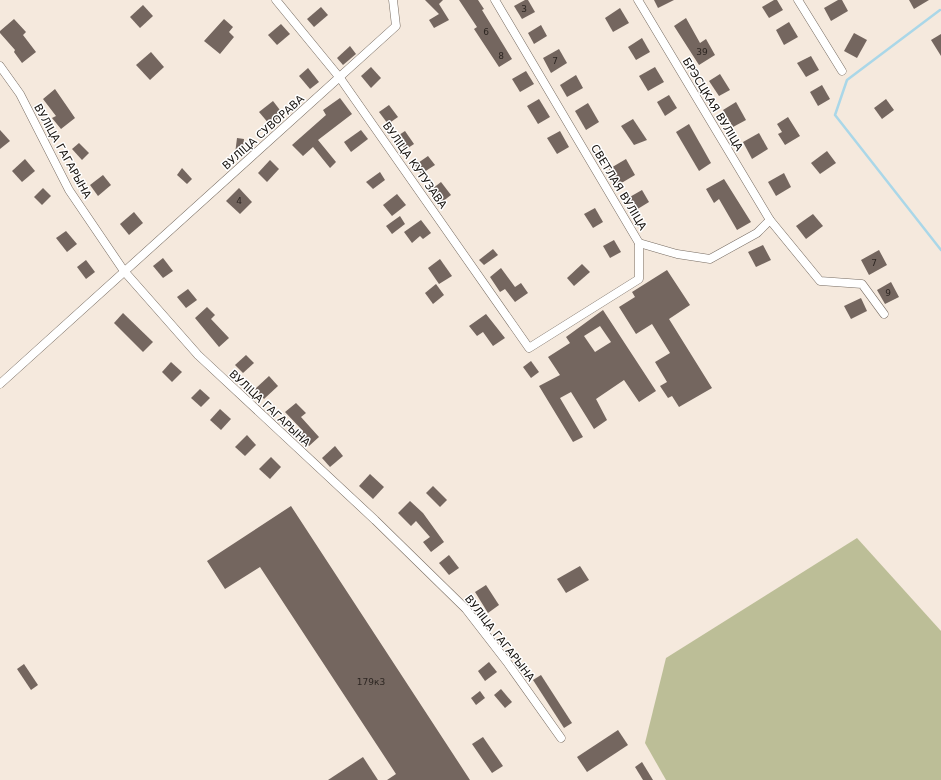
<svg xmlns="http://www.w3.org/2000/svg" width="941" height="780" viewBox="0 0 941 780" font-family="'DejaVu Sans',sans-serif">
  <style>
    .forest { fill: #bcbe97 }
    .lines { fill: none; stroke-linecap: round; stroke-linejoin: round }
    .stream { stroke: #aad7e8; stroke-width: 2.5 }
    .building { fill: #74665f; fill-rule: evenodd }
    .minor-casing { stroke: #776c62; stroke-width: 9 }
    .minor { stroke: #fff; stroke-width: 8 }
    .labels { text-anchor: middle; stroke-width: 3; stroke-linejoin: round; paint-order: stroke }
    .number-label { font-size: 9px; fill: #2d2622 }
    .street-label { font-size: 11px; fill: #15110d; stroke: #fff }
  </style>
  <rect width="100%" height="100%" fill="#f5e9dd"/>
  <path class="forest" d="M857,538L941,631V780H666L645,743L666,658Z"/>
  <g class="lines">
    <path class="stream" d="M940,10L847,80L835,115L941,250"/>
  </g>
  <g class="building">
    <path d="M425,0H443L439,4L449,20L434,28L429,20L439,14Z"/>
    <path d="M459,0H478L484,9L482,10L512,59L499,67L474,29L477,27Z"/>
    <path d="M525,0H528L535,12L522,19L514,6Z"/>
    <path d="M654,0H674L658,8Z"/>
    <path d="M774,0H777L783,10L769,18L762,7Z"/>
    <path d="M838,0H842L848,11L831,21L824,8Z"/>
    <path d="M909,0H929L914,9Z"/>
    <path d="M143,5L153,16L140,28L130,17Z"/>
    <path d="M321,7L328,15L314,27L307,19Z"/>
    <path d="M620,8L629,23L613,32L605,18Z"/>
    <path d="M686,18L700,43L706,39L715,55L699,65L674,26Z"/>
    <path d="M14,19L26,32L23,35L36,52L22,63L14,52L15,50L0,33V31Z"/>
    <path d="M224,19L233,27L229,32L234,37L220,54L204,41Z"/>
    <path d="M789,22L798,37L784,45L776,30Z"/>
    <path d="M281,24L290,34L277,45L268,35Z"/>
    <path d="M541,25L547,36L534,44L528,33Z"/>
    <path d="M854,33L867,40L857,58L844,51Z"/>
    <path d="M941,34V56L931,40Z"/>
    <path d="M642,38L650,52L636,60L628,47Z"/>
    <path d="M350,46L356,54L343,65L337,58Z"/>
    <path d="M559,49L567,63L551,73L543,58Z"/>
    <path d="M151,52L164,67L150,80L136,65Z"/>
    <path d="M811,56L819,70L806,77L797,63Z"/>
    <path d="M371,67L381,78L371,88L361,76Z"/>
    <path d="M655,67L664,82L648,91L639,76Z"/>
    <path d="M308,68L319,82L310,89L299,76Z"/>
    <path d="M526,71L534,84L520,92L512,79Z"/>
    <path d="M720,74L730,90L719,96L709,81Z"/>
    <path d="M576,75L583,88L567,97L560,85Z"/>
    <path d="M822,85L830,99L818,106L810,92Z"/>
    <path d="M55,89L75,118L61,129L52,118L56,116L43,99Z"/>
    <path d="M669,95L677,108L665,116L657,102Z"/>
    <path d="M340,98L352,114L318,140L336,162L330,168L313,147L303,156L292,145L326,115L323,110Z"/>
    <path d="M539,99L550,117L538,124L527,106Z"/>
    <path d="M886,99L894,110L882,119L874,108Z"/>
    <path d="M273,101L283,114L270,125L259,112Z"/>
    <path d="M736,102L746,120L733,127L723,110Z"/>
    <path d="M588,103L599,122L586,130L575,111Z"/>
    <path d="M389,105L398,117L388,124L379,112Z"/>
    <path d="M788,117L800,136L785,145L778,134L782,132L777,124Z"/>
    <path d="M633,119L647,140L634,145L621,126Z"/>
    <path d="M689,124L711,163L699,171L676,132Z"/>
    <path d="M0,130L10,141L0,149Z"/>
    <path d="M361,130L368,139L351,152L344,142Z"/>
    <path d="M405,131L414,144L405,150L396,137Z"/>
    <path d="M560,131L569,147L557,154L547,138Z"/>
    <path d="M759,133L768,149L752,159L743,142Z"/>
    <path d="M237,138L244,139L242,154H235Z"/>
    <path d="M79,143L89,153L82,160L72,149Z"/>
    <path d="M827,151L836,163L820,174L811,163Z"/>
    <path d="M428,156L435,165L421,174L415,165Z"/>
    <path d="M25,159L35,171L22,182L12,171Z"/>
    <path d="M626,159L635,175L618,185L609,169Z"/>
    <path d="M270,160L279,169L267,182L258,173Z"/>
    <path d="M182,168L192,179L187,184L177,175Z"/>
    <path d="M380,172L385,180L373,189L366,182Z"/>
    <path d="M784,173L791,187L776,196L768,182Z"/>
    <path d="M103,175L111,185L98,196L90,185Z"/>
    <path d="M724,179L751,222L737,230L719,199L714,203L706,189Z"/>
    <path d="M441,182L451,195L442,202L432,189Z"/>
    <path d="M43,188L51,196L42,205L34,197Z"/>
    <path d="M239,188L252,202L240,214L226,201Z"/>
    <path d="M642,190L649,202L636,210L628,198Z"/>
    <path d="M397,194L406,205L392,216L383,205Z"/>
    <path d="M595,208L603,222L593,228L584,214Z"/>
    <path d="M134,212L143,223L129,235L120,224Z"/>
    <path d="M813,214L823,226L806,239L796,226Z"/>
    <path d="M400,216L405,224L392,234L386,226Z"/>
    <path d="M421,220L431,233L423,239L420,236L412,243L404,232Z"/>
    <path d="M66,231L77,244L67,252L56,238Z"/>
    <path d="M614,240L621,252L610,258L603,246Z"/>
    <path d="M763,245L771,260L756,267L748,252Z"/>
    <path d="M493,249L498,255L484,265L479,260Z"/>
    <path d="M879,250L887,265L869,275L861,260Z"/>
    <path d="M163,258L173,271L163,278L153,266Z"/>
    <path d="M440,259L452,276L439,284L428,268Z"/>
    <path d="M86,260L95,272L86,279L77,267Z"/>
    <path d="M582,264L590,272L574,286L567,278Z"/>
    <path d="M501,268L515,287L521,283L528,293L515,302L505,289L500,292L490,277Z"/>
    <path d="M667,270L690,305L669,319L712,388L679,407L672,396L668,398L660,386L667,382L655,362L670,353L652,324L636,334L619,307L635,297L632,292Z"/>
    <path d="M891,282L899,297L885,304L877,290Z"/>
    <path d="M436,284L444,295L433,304L425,293Z"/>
    <path d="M188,289L197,300L186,308L177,297Z"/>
    <path d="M861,298L867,311L851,319L844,306Z"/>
    <path d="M207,307L215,315L211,319L229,338L219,347L195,318Z"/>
    <path d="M603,310L656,391L639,402L624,380L596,399L607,420L594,429L571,392L560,398L583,437L573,442L539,386L560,375L548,357L570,343L566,337ZM600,326L611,342L595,352L584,336Z"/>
    <path d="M123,313L153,342L143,352L114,323Z"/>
    <path d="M486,314L505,338L493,346L483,332L477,336L469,326Z"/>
    <path d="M246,355L254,363L243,373L235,365Z"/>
    <path d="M531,361L539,372L531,378L523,367Z"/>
    <path d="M171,362L182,372L172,382L162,372Z"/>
    <path d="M269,376L278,386L264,399L255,389Z"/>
    <path d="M200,389L210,398L201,407L191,398Z"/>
    <path d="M296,403L306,413L301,417L319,437L309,446L299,434L303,431L285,412Z"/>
    <path d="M220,409L231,419L221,430L210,420Z"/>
    <path d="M247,435L256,445L245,456L235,447Z"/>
    <path d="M335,446L343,456L330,467L322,458Z"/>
    <path d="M271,457L281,467L270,479L259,469Z"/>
    <path d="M370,474L384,487L373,499L359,486Z"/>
    <path d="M433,486L447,500L440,507L426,493Z"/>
    <path d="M410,501L423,513L444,542L431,552L423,542L430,537L416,521L411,526L398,513Z"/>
    <path d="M291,506L470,780H387L396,774L260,567L225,589L207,561Z"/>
    <path d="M449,555L459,568L449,575L439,563Z"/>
    <path d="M580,566L589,580L566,593L557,579Z"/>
    <path d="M486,585L499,605L488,613L475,592Z"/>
    <path d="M489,662L497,672L485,681L478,671Z"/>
    <path d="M24,664L38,685L31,690L17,669Z"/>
    <path d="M541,675L572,723L564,728L533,680Z"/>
    <path d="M501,689L512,702L505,708L494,695Z"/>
    <path d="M480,691L485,698L476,705L471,698Z"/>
    <path d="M618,730L628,745L587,772L577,757Z"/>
    <path d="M483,737L503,766L492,773L472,744Z"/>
    <path d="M363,757L378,780H328Z"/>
    <path d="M642,762L653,780H643L635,767Z"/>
  </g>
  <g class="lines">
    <defs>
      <g id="minor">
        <path d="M276,0L340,78L529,348L639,279V243L495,0"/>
        <path d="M638,0L770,220L820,281L862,284L884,314"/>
        <path d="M798,0L842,71"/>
        <path d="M0,66L20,94L69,190L124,271L198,355L375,520L466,609L507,662L561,738"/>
        <path d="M639,243L677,254L710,259L757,233L770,220"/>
        <path d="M0,384L396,26L393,0"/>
      </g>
    </defs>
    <use href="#minor" class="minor-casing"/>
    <use href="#minor" class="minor"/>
  </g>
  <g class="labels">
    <g class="number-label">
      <text x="524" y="12">3</text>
      <text x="486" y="35">6</text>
      <text x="702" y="55">39</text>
      <text x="501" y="59">8</text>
      <text x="555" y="64">7</text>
      <text x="239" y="204">4</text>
      <text x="874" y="266">7</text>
      <text x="888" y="296">9</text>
      <text x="371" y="685">179к3</text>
    </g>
    <g class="street-label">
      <text transform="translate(713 104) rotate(59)" y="4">БРЭСЦКАЯ ВУЛІЦА</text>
      <text transform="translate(263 132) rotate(-42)" y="4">ВУЛІЦА СУВОРАВА</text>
      <text transform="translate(63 151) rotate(61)" y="4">ВУЛІЦА ГАГАРЫНА</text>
      <text transform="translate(415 165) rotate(55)" y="4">ВУЛІЦА КУТУЗАВА</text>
      <text transform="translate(619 187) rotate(59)" y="4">СВЕТЛАЯ ВУЛІЦА</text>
      <text transform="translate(270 408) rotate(43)" y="4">ВУЛІЦА ГАГАРЫНА</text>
      <text transform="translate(500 638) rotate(52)" y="4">ВУЛІЦА ГАГАРЫНА</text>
    </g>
  </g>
</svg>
